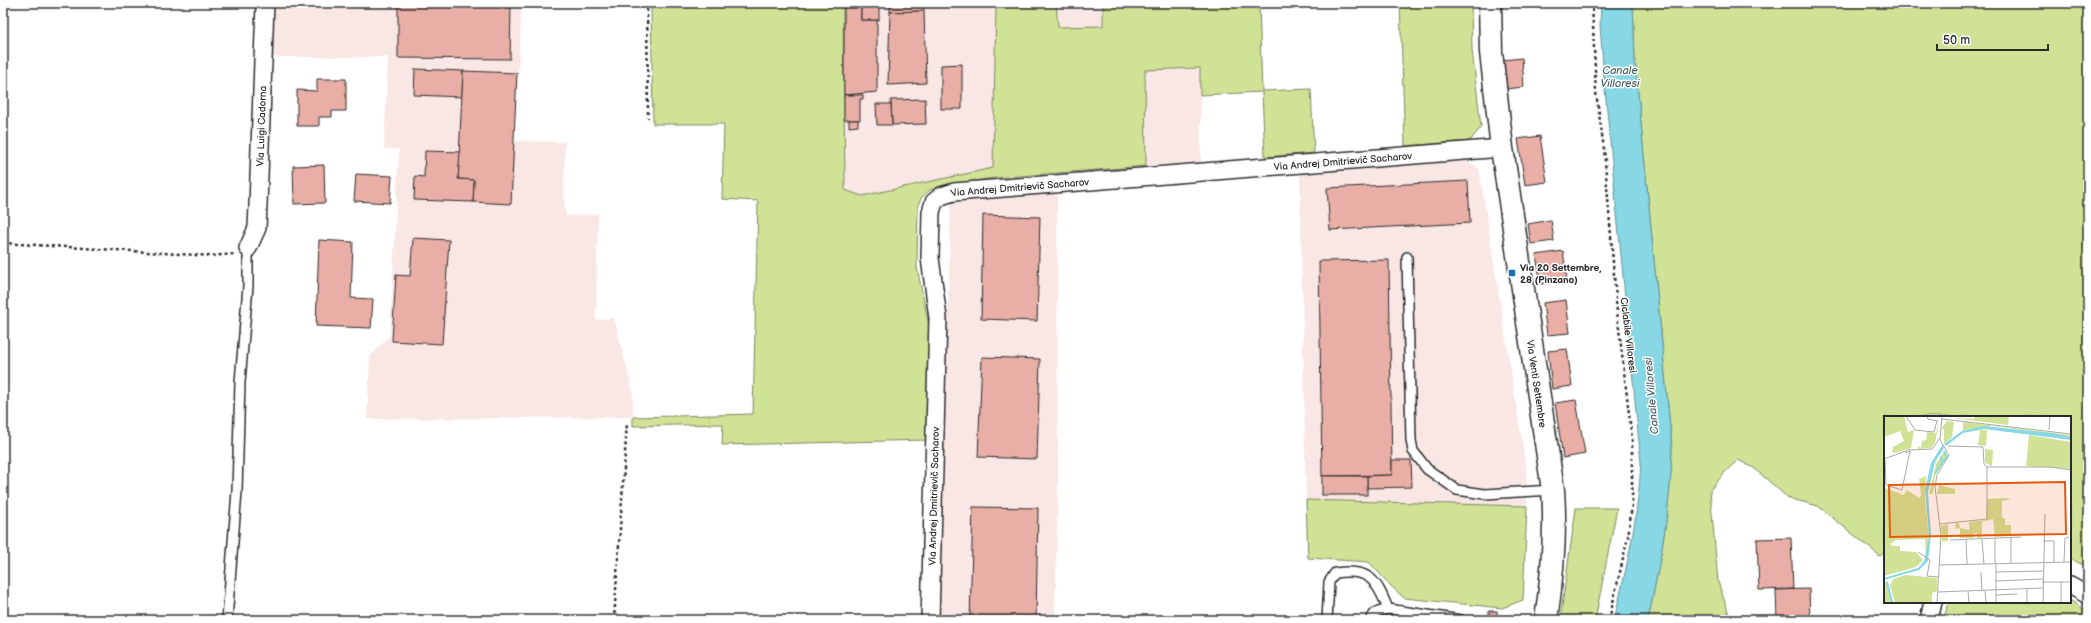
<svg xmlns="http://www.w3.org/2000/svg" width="2091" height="623" viewBox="0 0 2091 623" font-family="'Balsamiq Sans',sans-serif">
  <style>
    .built { fill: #f8e7e4 }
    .green { fill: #d0e296; stroke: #7e8660 }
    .water { fill: #88d7e4; stroke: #63929a }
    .building { fill: #e9afa6; stroke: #2b2b2b }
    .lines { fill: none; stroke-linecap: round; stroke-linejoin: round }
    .lane-casing { stroke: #2b2b2b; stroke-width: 12 }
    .street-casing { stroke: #2b2b2b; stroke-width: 20 }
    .secondary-casing { stroke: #2b2b2b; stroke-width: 25 }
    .path { stroke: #2b2b2b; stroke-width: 2.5; stroke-dasharray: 3 3; stroke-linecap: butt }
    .lane { stroke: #fff; stroke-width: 9 }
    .street { stroke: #fff; stroke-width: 17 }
    .secondary { stroke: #fff; stroke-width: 22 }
    .poi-dot { fill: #1f6fb2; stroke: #fff; stroke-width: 1.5 }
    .labels { text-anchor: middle; stroke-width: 3; stroke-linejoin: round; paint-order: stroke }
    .street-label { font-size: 10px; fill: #2b2b2b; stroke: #fff }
    .poi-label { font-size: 10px; font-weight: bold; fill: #2b2b2b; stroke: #fff; text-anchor: start }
    .water-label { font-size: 11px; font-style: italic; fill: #475f62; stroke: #fff }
    .inset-river { fill: none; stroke: #88d7e4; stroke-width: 2 }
    .inset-road { fill: none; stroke: #aaa; stroke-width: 1 }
    .view { fill: #e8590c; fill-opacity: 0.15; stroke: #e8590c; stroke-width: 2 }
    .inset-edge { fill: none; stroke: #2b2b2b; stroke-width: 2 }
  </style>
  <rect width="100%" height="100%" fill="#fff"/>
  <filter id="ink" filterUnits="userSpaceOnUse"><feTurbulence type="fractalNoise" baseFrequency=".025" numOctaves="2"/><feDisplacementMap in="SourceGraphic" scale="8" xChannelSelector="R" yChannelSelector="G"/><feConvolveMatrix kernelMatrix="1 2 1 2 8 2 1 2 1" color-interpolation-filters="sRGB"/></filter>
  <g filter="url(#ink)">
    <g class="built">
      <path d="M267,3H522L514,141L565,142L564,199L566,216L598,214L596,320L614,318L633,393V417L367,419L370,357L390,335L399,149H384L388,57H266Z"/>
      <path d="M843,3H996L993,168L862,196L845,191Z"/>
      <path d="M1056,3H1103V27H1058Z"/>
      <path d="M1200,68L1201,162L1146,166L1144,70Z"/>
      <path d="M1467,161L1479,168L1526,467L1527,506L1306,500L1300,174Z"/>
      <path d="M1057,191L1058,483L1055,620H939L951,200Z"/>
    </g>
    <g class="green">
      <path d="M651,3H843L845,190L862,196L993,168L996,3H1056L1058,27L1103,26V3H1259L1262,91L1311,89L1314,153L1265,157L1262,92L1200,95V68L1145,70L1146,166L994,178L941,186L930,190L922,197L918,205L917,267L930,331L927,440L722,445L723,424L633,426V417L753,414L758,201L722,199L724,124H653Z"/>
      <path d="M1400,3H1471L1472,50L1481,127L1470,141L1405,146Z"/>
      <path d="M1633,3H2088V566L2070,560V417H1885V552L1880,556L1818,506L1788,498L1754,468L1738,460L1727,470L1710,490L1718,582L1731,620H1648C1660,562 1671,507 1672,448L1635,61Z"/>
      <path d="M1306,500L1527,506L1523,600L1502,608L1404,598L1391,586L1369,562L1308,558Z"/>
      <path d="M1576,508H1617L1595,620H1560Z"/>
      <path d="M2070,600L2088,612V620H1944L1948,602H2070Z"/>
    </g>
    <path class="water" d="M1601,3H1633L1635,61L1672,448C1671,507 1660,562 1648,620H1614C1627,567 1638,518 1641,463L1604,79L1600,25Z"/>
    <g class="building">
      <path d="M398,3H511L510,59L398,58Z"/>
      <path d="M890,3H924V11L890,12Z"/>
      <path d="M861,6V20H877V92L844,95V7Z"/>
      <rect x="861" y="6" width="18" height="14"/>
      <path d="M924,11L926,83L888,85L890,12Z"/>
      <path d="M1522,58L1524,87L1506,89L1503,60Z"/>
      <path d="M962,64V109H941V65Z"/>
      <path d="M415,69L463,71L462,97L414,95Z"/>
      <path d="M463,71L517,73L511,204L473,202L474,180L458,179Z"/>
      <path d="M317,79H346V111H332V117H319V126H297V90L317,91Z"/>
      <path d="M844,95H863V99H860V120H844Z"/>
      <path d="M925,99L926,124L892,125L891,100Z"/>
      <path d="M876,104H891L892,125H877Z"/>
      <path d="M849,120H858V126L849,127Z"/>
      <path d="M1540,136L1547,182L1525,185L1518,139Z"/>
      <path d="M425,151L460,152L458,179L474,180L473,202L414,200L415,176L424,177Z"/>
      <path d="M324,165L325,203L294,204L293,166Z"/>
      <path d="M356,174L392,176L390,203L354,201Z"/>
      <path d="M1468,181L1470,223L1330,230L1327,188Z"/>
      <path d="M983,215L1040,217L1037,321L981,319Z"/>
      <path d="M1551,220L1554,241L1531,244L1528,224Z"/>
      <path d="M413,238L449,240L442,344L392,341L396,275L410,276Z"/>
      <path d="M319,240L353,242L351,298L373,299L371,328L316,326Z"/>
      <path d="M1563,251L1567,280L1541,284L1536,255Z"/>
      <path d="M1389,260L1392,475L1322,476L1319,261Z"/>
      <path d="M1566,300L1570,333L1547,335L1543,303Z"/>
      <path d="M1567,349L1572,386L1552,389L1548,351Z"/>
      <path d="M982,357L1040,359L1037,459L978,457Z"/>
      <path d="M1576,400L1585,454L1563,458L1555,403Z"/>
      <path d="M1392,460H1411L1412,487L1367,488V476L1392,475Z"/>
      <rect x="1322" y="476" width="45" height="19"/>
      <path d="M973,507L1038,508L1036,620H970Z"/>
      <path d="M1791,538L1793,589L1759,590L1757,539Z"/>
      <path d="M1809,589L1810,620H1777L1776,590Z"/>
      <rect x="1489" y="611" width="8" height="9"/>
      <path d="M2014,616V620H1962V617Z"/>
    </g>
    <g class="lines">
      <defs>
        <g id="lane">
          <path d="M1407,257L1411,440L1413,451L1427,469L1457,490L1485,494L1553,490"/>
          <path d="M227,620L237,491L240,382L248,286V248"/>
          <path d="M1327,620L1329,582L1335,573C1369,568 1376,579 1388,609"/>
          <path d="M1370,620L1375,613L1388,609L1461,620"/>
        </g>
        <g id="street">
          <path id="s1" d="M248,248L257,228L258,206L265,3"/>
          <path d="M2070,585L2088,595"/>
          <path id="s2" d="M930,620L938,318L930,258L931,212L934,202L941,196L954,192L1502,148"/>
          <path d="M1929,620L1933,602"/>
        </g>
        <g id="secondary">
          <path id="s3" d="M1490,3L1491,52L1502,148L1553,490C1556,532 1552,579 1546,620"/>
        </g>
      </defs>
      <use href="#lane" class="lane-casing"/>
      <use href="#street" class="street-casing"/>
      <use href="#secondary" class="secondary-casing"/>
      <g class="path">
        <path d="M647,3L648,118"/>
        <path d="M1592,3L1596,92L1604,149L1617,312L1632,439V505L1628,537L1609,620"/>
        <path d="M3,243L211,256L235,254"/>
        <path d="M614,620L627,423"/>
      </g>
      <use href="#lane" class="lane"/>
      <use href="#street" class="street"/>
      <use href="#secondary" class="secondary"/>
    </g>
  </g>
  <rect class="poi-dot" x="1508" y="269" width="8" height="8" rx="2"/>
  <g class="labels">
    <g class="street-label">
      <text dy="4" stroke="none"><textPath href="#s1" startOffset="124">Via Luigi Cadorna</textPath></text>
      <text dy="4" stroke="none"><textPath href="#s2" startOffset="832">Via Andrej Dmitrievič Sacharov</textPath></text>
      <text dy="4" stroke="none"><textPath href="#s2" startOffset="508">Via Andrej Dmitrievič Sacharov</textPath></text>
      <text transform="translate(1629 335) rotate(83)" y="4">Ciclabile Villoresi</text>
      <text dy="4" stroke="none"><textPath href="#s3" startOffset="384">Via Venti Settembre</textPath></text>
      <text dy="4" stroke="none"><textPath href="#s2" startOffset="124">Via Andrej Dmitrievič Sacharov</textPath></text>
    </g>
    <g class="poi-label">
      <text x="1520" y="271">Via 20 Settembre,<tspan x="1520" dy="12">28 (Pinzano)</tspan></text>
    </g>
    <g class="water-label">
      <text x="1620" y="74">Canale<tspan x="1620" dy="13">Villoresi</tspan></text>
      <text transform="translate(1651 396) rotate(-95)" y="4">Canale Villoresi</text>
    </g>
  </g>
  <g transform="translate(1884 416)">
    <rect width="187" height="187" fill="#fff"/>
    <path d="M7,0H20L24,16L30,14L27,32L10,37L8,36L9,31L20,25L16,15L3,20L0,19V2ZM91,0H125L124,9L69,2L90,3ZM63,5L70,6L68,21L60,28V13H57ZM79,6L187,19V21L108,10L79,15ZM55,7L51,27L47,32L34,33V30L37,32L38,25L42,24L43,16L52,17ZM96,14H103L102,30L94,29ZM145,19L187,26V53L142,50ZM101,33L109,34L108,50L101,47ZM61,34L64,40L51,60L49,78H45L52,48ZM42,60L41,83L45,121L42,140L41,123L12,124L6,128L9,130H16V135L32,136L39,144L32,151L0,160V62L1,72L20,79L23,74L35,82L37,79L35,63ZM55,69L71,73V78H53ZM120,82L128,83L118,85V102H121V109H127V120L111,121L109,103L98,106V122H93V117L89,118V122H76V112L72,113L71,107H75L76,112L85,114V106L102,104L103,83ZM64,108V125H58L57,110ZM22,159L53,162V175L48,177V187H11L6,170L9,163ZM3,165L9,185L10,187H0V167Z" fill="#d0e296"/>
    <path d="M100,10L168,17L187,21V24L100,13L79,17L62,30L60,28L78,15ZM59,28L60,32L51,46L44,76L47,118L44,145L35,154L0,164V162L34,152L40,145L45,121L41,74L47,47Z" fill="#88d7e4"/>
    <path class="inset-river" d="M59,46L63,41L60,35M51,57L58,47L57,40M3,166L8,187"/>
    <path class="inset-road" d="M22,0L31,14M43,0L44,3L54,5M58,3L187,18M31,14L50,16L53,5M165,14L166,0M64,30L99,31L100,48L103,51H166L187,54M25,33L26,35L22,37V35ZM26,34L48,33L56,22M0,43L22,35M1,44L2,69L18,74L26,35M55,108L103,103V51M127,121V147M111,122V147M82,123L83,148M98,123L100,148M66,124L137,121M159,125H170V146M34,136L46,144L43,160L55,161M180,146L181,122L185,121M56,149L187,146M97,156L98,175M112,156L159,155M111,165L159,163M158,166H187M143,173V187M84,175L85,187M101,175L102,187M54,176L159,172M112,179L133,178M53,187L57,119L51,71L53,59L65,39L56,24L58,0M112,187V147M159,187L161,98M177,187V166"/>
    <path class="view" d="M181,66L182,118L6,121L5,69Z"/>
    <rect width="187" height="187" class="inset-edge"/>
  </g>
  <rect width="2091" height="623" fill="none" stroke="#fff" stroke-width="16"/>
  <rect x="8" y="8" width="2075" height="607" fill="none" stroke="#2b2b2b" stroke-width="1.5" filter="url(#ink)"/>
  <path d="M1937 44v6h111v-6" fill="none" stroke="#2b2b2b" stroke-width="2"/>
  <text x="1943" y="44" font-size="12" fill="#2b2b2b" stroke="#ffffff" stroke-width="3" paint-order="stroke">50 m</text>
</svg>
